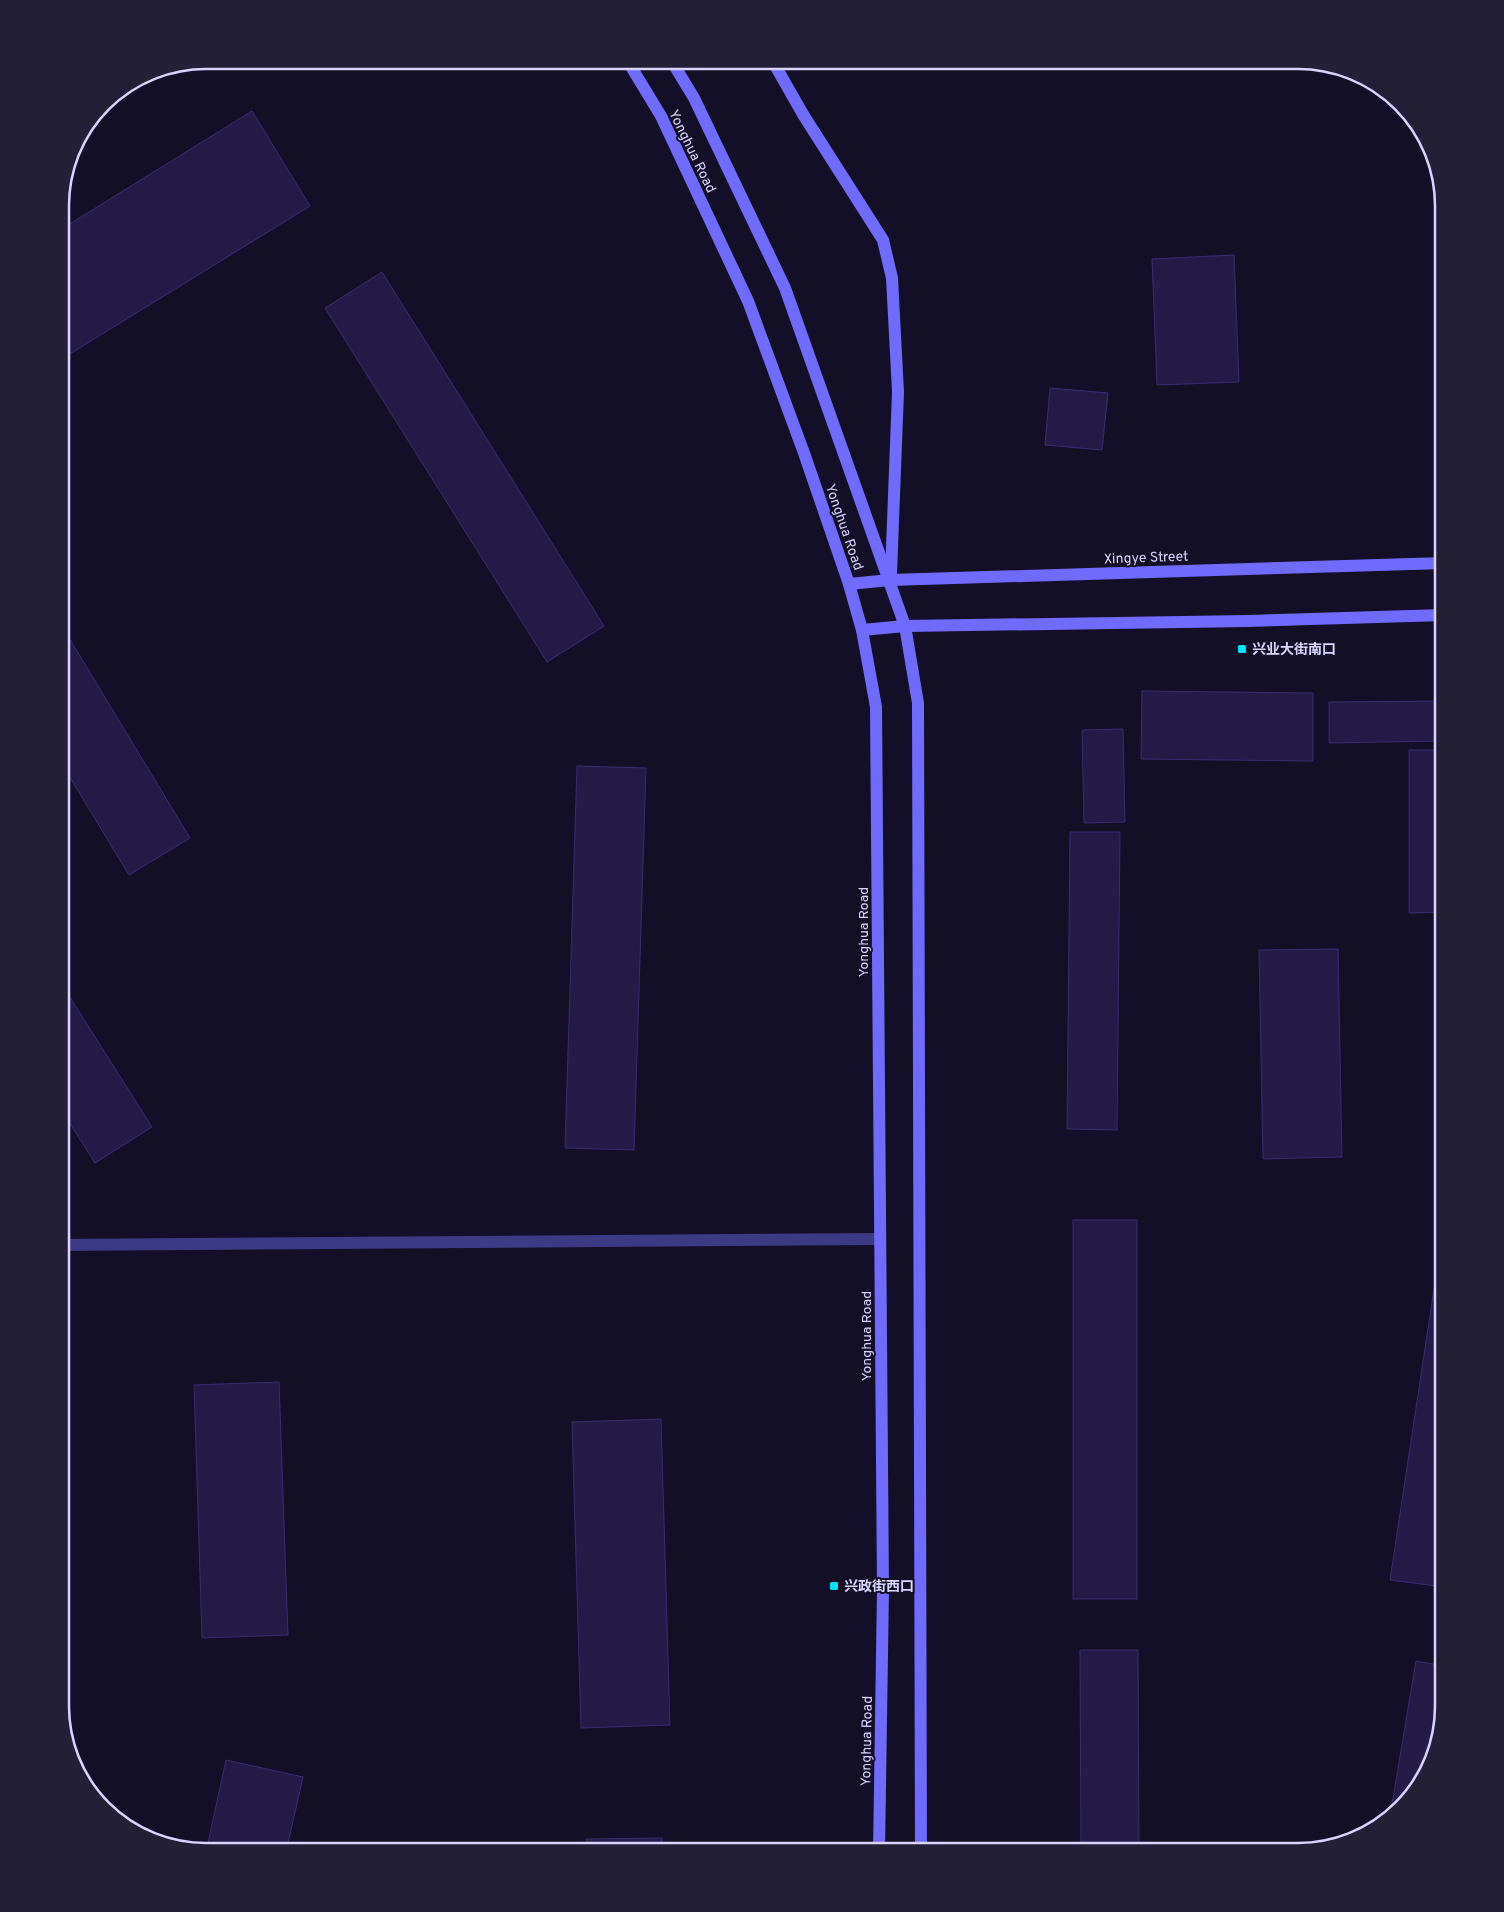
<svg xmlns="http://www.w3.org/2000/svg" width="1504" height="1912" viewBox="0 0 1504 1912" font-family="Overpass,'Noto Sans SC',sans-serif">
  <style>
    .building { fill: #241b47; stroke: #3b2d73 }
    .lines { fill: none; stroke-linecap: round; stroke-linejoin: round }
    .street { stroke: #3d3a85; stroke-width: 12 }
    .secondary { stroke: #6f6bff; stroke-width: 12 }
    .poi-dot { fill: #00e5ff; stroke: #130f26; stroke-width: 2 }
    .labels { text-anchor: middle; stroke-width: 4; stroke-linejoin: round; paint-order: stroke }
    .street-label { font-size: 14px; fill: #d9d4ff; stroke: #130f26 }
    .poi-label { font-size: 14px; font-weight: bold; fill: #d9d4ff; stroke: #130f26; text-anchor: start }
    .rim { fill: none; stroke: #d9d4ff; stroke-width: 2.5 }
  </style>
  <rect width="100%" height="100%" fill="#130f26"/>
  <g class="building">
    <path d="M252,111L310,206L60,360V230Z"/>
    <path d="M1234,255L1239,382L1157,385L1152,259Z"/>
    <path d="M382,272L604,626L547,662L325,308Z"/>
    <path d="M1050,388L1108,393L1102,450L1045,445Z"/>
    <path d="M60,623L190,838L129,875L60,761Z"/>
    <path d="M1142,691L1313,693V761L1141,759Z"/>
    <path d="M1444,701V741L1329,743V702Z"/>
    <path d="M1123,729L1125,822L1084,823L1082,730Z"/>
    <path d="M1409,750H1444V912L1409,913Z"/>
    <path d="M577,766L646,768L634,1150L565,1148Z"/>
    <path d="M1070,832H1120L1117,1130L1067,1129Z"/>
    <path d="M1338,949L1342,1157L1263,1159L1259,950Z"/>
    <path d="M66,991L152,1127L95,1163L60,1108V994Z"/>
    <rect x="1073" y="1220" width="64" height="379"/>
    <path d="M1439,1256H1444V1587L1390,1580Z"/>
    <path d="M279,1382L288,1635L202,1638L194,1385Z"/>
    <path d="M661,1419L670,1725L581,1728L572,1422Z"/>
    <path d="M1080,1650H1138L1139,1852H1081Z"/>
    <path d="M1416,1661L1444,1666V1707L1425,1779L1390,1816Z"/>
    <path d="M226,1760L303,1777L286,1852H206Z"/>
    <path d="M662,1838L663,1852H587L586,1839Z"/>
  </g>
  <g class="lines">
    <path class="street" d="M60,1245L880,1239"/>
    <g class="secondary">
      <path d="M627,60L661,116L748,301L804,453L849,584L862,630L876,707L883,1589L879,1852"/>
      <path d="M671,60L694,98L785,288L905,626L918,703L921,1852"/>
      <path d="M772,60L804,116L883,240L892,278L898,392L891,573"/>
      <path d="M849,584L890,580L1444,563"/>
      <path d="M862,630L905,626L1248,621L1444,615"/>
    </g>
  </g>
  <g class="poi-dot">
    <rect x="1237" y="644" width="10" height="10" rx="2.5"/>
    <rect x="829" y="1581" width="10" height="10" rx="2.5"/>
  </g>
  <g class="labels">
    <g class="street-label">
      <text transform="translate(693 151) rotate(64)" y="5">Yonghua Road</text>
      <text transform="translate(845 527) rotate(71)" y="5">Yonghua Road</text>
      <text transform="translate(1146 557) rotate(-2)" y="5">Xingye Street</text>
      <text transform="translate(863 932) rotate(-90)" y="5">Yonghua Road</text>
      <text transform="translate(866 1336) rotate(-90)" y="5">Yonghua Road</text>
      <text transform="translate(866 1741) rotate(-89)" y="5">Yonghua Road</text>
    </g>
    <g class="poi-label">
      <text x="1252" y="654">兴业大街南口</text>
      <text x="844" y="1591">兴政街西口</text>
    </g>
  </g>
  <path d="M0 0H1504V1912H0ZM206 69H1298A137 137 0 0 1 1435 206V1706A137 137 0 0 1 1298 1843H206A137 137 0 0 1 69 1706V206A137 137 0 0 1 206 69Z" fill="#231f37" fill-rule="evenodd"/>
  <path class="rim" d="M206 69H1298A137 137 0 0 1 1435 206V1706A137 137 0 0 1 1298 1843H206A137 137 0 0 1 69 1706V206A137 137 0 0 1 206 69Z"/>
</svg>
